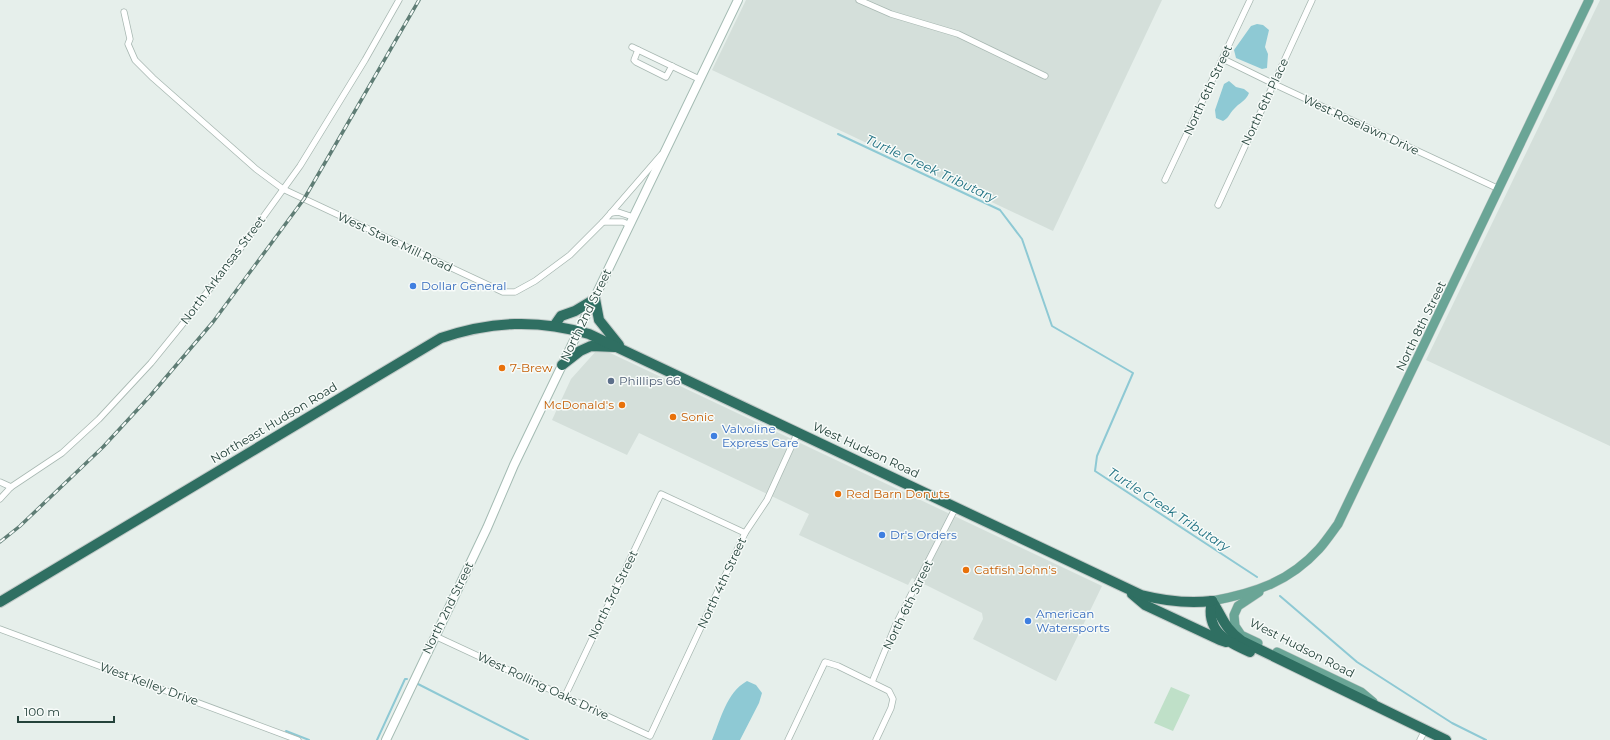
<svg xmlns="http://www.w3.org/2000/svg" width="1610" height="740" viewBox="0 0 1610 740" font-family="Montserrat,sans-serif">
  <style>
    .built { fill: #d4dfda }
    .green { fill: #bfe0c8 }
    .water { fill: #8ec9d4 }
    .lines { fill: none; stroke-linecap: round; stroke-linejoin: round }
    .stream { stroke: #8ec9d4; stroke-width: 2 }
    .street-casing { stroke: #a8b8b2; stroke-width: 7 }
    .secondary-casing { stroke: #a4bbb3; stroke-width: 10 }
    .primary-casing { stroke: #c2cac8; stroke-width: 10 }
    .highway-casing { stroke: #c2cac8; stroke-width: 12 }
    .street { stroke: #fff; stroke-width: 5.5 }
    .secondary { stroke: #fff; stroke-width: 8 }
    .primary { stroke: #6aa596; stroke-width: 9 }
    .highway { stroke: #2f6f62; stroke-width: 10 }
    .rail-casing { stroke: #5f7d75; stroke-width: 3.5 }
    .rail { stroke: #f7fbf9; stroke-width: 2; stroke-dasharray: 6; stroke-linecap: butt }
    .shop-dot { fill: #3f7fe0; stroke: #f7fbf9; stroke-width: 1.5 }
    .food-dot { fill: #e8710a; stroke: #f7fbf9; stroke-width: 1.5 }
    .service-dot { fill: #5c6f8a; stroke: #f7fbf9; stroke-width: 1.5 }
    .labels { text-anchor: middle; stroke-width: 3; stroke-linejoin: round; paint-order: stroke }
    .street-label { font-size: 12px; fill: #24423a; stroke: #f7fbf9 }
    .shop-label { font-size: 12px; fill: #366cbe; stroke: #f7fbf9; text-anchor: start }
    .food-label { font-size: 12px; fill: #c56008; stroke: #f7fbf9; text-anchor: start }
    .service-label { font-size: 12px; fill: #4e5e75; stroke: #f7fbf9; text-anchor: start }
    .water-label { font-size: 13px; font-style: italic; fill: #1c6f80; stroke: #f7fbf9 }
  </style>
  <rect width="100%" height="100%" fill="#e6efeb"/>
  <g class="built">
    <path d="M746,0H1162L1053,231L712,70Z"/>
    <path d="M1600,0H1610V446L1426,360Z"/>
    <path d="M597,350L606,351L1102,586L1056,681L973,639L983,619L982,613L912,578L908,585L799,535L809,514L639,433L627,455L552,420L571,379Z"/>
  </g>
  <path class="green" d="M1171,687L1190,695L1173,731L1154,723Z"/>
  <g class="water">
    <path d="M1257,24L1263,25L1269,30L1265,47L1268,54L1267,68L1262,69L1236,58L1234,50L1251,26Z"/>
    <path d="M1229,81L1236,87L1244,89L1249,93C1246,101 1239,103 1234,109C1229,114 1229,118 1223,121L1216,118L1215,110L1224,84Z"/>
    <path d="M747,681L756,685L762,693L759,703L740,740H712C721,719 726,693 747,681Z"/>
  </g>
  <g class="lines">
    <g class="stream">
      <path d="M838,134L1000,210L1022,239L1052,326L1133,373L1097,456L1095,471L1257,577"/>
      <path d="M1280,596L1357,662L1452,723L1486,740"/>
      <path d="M418,684L528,740"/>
      <path d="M286,731L309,740"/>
      <path d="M377,740L405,679H407"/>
    </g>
    <defs>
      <g id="street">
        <path d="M859,0L891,14L958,34L1045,76"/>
        <path d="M124,12L130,39L128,44L135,60L153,78L256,169L283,189L503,292H515L535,281L570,255L603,222L661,155"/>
        <path d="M632,47L699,79"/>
        <path d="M638,50L634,60L636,62L666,77L672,66"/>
        <path d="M1223,59L1274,84L1499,189"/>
        <path d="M1165,180L1250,0"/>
        <path d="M1218,205L1312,0"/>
        <path d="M611,213L618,212L633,217"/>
        <path d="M603,222H623L630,225"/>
        <path d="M0,482L11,487"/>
        <path d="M0,499L11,487L62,453L99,419L151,363L181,326L235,256L300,166L365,60L399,0"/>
        <path d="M0,629L298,740"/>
        <path d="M435,636L650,736L745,533L767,500L798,432"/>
        <path d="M872,682L896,624L956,507"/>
        <path d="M565,696L661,494L745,533"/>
        <path d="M788,740L825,662L838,666L889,691L893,699L891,708L876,740"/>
        <path d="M1420,740L1425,730"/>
      </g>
      <path id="secondary" d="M386,740L487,528L514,465L738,0"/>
      <g id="primary">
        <path d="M1212,601C1255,593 1289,582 1319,549C1326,541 1332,532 1338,524L1589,0"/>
        <path d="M1258,643L1241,635L1235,626L1234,615L1238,606L1259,592"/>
        <path d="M1277,652L1361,692L1373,702"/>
      </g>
      <g id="highway">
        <path d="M554,326L561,316L575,311L595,299L599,320L619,345"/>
        <path d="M562,365L580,351L591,346L615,347"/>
        <path d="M1132,594L1145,605L1220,640L1226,642"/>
        <path d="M1212,601C1223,618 1224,628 1242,641L1446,740"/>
        <path d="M1212,601C1205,631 1226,641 1250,652"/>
        <path d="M0,602L441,338C491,321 538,319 589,334L1141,595C1165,601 1188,604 1212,601"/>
      </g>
    </defs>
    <use href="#street" class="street-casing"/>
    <use href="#secondary" class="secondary-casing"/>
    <use href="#primary" class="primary-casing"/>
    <use href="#highway" class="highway-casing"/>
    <use href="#street" class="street"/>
    <use href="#secondary" class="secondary"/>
    <use href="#primary" class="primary"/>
    <use href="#highway" class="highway"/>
    <defs>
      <path id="rail" d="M0,542L20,526L103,447L150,396L213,322L304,199L419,0"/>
    </defs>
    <use href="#rail" class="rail-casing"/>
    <use href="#rail" class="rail"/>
  </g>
  <g class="shop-dot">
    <circle cx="413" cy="286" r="4"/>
    <circle cx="714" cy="436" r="4"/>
    <circle cx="882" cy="535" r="4"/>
    <circle cx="1028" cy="621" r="4"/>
  </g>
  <g class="food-dot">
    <circle cx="502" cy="368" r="4"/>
    <circle cx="622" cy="405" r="4"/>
    <circle cx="673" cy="417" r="4"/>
    <circle cx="838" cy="494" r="4"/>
    <circle cx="966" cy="570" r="4"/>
  </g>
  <circle class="service-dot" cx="611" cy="381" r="4"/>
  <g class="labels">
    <g class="street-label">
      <text transform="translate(1208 90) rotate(-65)" y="4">North 6th Street</text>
      <text transform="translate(1265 102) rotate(-65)" y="4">North 6th Place</text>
      <text transform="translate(1361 125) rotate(25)" y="4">West Roselawn Drive</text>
      <text transform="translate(395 242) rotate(25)" y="4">West Stave Mill Road</text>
      <text transform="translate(223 270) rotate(-53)" y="4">North Arkansas Street</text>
      <text transform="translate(586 315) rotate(-64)" y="4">North 2nd Street</text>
      <text transform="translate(1421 326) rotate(-64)" y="4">North 8th Street</text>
      <text transform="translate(274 423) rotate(-31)" y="4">Northeast Hudson Road</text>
      <text transform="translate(866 450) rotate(25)" y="4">West Hudson Road</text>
      <text transform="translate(722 583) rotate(-65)" y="4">North 4th Street</text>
      <text transform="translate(613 595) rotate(-64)" y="4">North 3rd Street</text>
      <text transform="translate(908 605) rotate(-64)" y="4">North 6th Street</text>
      <text transform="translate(448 608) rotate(-64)" y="4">North 2nd Street</text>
      <text transform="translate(1302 648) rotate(27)" y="4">West Hudson Road</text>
      <text transform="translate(149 684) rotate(20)" y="4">West Kelley Drive</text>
      <text transform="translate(543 686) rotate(25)" y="4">West Rolling Oaks Drive</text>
    </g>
    <g class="shop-label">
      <text x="421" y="290">Dollar General</text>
      <text x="722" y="433">Valvoline<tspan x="722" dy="14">Express Care</tspan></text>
      <text x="890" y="539">Dr's Orders</text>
      <text x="1036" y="618">American<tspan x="1036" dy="14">Watersports</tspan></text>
    </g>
    <g class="food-label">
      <text x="510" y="372">7-Brew</text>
      <text x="614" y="409" text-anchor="end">McDonald's</text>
      <text x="681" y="421">Sonic</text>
      <text x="846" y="498">Red Barn Donuts</text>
      <text x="974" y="574">Catfish John's</text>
    </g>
    <g class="service-label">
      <text x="619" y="385">Phillips 66</text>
    </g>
    <g class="water-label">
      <text transform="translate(931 168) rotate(25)" y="5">Turtle Creek Tributary</text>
      <text transform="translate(1169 509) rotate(33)" y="5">Turtle Creek Tributary</text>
    </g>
  </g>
  <path d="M18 716v6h96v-6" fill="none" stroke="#24423a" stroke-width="2"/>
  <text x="24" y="716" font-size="12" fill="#24423a" stroke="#f7fbf9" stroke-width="3" paint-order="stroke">100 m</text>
</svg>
